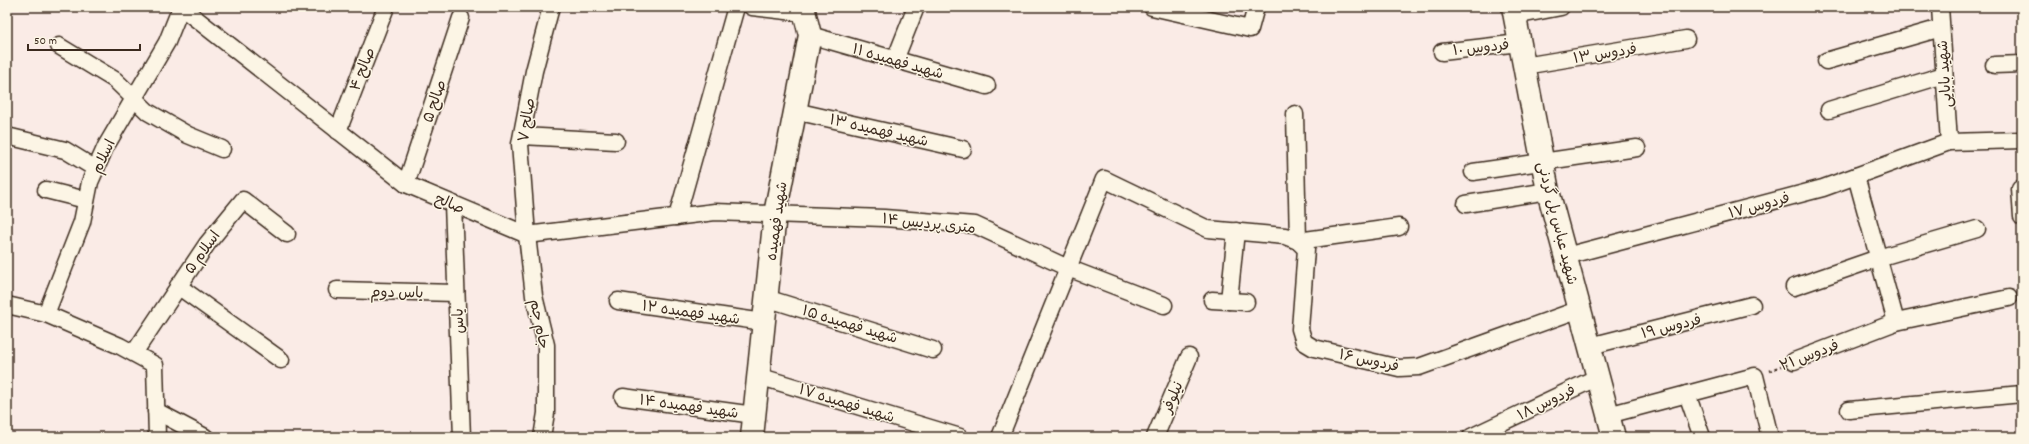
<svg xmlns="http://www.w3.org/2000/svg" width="2029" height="444" viewBox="0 0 2029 444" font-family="Dekko,'Playpen Sans Arabic',sans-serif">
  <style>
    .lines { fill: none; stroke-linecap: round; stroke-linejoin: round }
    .street-casing { stroke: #3b2a1e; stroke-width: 19 }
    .secondary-casing { stroke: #3b2a1e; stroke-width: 25 }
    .path { stroke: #3b2a1e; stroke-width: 2.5; stroke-dasharray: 3 3; stroke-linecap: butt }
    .street { stroke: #fcf5e5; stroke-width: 16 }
    .secondary { stroke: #fcf5e5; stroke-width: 22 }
    .labels { text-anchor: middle; stroke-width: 3; stroke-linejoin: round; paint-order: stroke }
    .street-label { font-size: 15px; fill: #3b2a1e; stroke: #fcf5e5 }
  </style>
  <rect width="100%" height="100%" fill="#faebe6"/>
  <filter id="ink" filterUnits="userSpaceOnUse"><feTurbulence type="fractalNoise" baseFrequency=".025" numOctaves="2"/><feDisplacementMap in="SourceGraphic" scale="8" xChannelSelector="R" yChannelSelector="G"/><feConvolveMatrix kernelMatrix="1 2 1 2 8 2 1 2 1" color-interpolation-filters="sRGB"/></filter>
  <g filter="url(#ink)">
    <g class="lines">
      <defs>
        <g id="street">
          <path d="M181,7L406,184L527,235L715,212L884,218L975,225L1068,268L1164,305"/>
          <path d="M752,7L804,13"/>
          <path d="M1152,7L1250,29L1256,7"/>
          <path d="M1940,7L1949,142"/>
          <path d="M1514,16L1561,7"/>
          <path d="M810,35L987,86"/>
          <path d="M59,46L115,80L148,112L188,135L222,149"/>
          <path d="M1442,52L1519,43"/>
          <path d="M895,60L916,7"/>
          <path d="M1826,61L1941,28"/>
          <path d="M1994,65L2022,64"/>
          <path d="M1524,66L1686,39"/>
          <path d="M1829,110L1944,75"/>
          <path d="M795,111L963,149"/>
          <path d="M1295,114L1298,241"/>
          <path d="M338,131L386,7"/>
          <path d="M7,136L65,150L96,169"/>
          <path d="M522,136L616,141"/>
          <path d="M1473,172L1637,148"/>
          <path d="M1856,176L1896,322"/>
          <path d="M406,184L461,18"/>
          <path d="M2022,189H2020L2022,217"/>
          <path d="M46,190L86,200"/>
          <path d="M453,204L462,437"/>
          <path d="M1466,204L1548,191"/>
          <path d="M677,217L736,7"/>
          <path d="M1298,241L1306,249L1300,329L1304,342L1314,348L1399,368L1419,367L1580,309"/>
          <path d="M1566,256L1823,188L1949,142L2022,140"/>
          <path d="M178,286L281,360"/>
          <path d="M1794,287L1878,258L1977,229"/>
          <path d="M337,290L456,293"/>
          <path d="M766,298L933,350"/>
          <path d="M1212,300L1246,302"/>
          <path d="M618,301L764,322"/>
          <path d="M1229,301L1236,231"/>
          <path d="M7,305L46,314L120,346L155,365L157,437"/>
          <path d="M46,314L82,222L90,182L106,146L167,42L181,7"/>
          <path d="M1590,346L1752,305"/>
          <path d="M134,353L207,244L243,200L287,234"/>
          <path d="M1794,361L1896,322L2009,298"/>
          <path d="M758,376L960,437"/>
          <path d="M1687,394L1702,437"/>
          <path d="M623,397L754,415"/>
          <path d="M1849,410L2022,394"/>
          <path d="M156,411L205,437"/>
          <path d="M1608,415L1755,376L1770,437"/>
          <path d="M542,437L546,413V345L534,296L527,235L520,144L534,71L551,7"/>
          <path d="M1000,437L1104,179L1208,229L1285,236L1298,241L1399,227"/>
          <path d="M1155,437L1189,357"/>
          <path d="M1471,437L1598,377"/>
        </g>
        <g id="secondary">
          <path d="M1513,7L1548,191L1614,437"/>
          <path d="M752,437L775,214L810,35L803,7"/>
        </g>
      </defs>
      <use href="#street" class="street-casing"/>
      <use href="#secondary" class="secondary-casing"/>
      <path class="path" d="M1769,371L1781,366"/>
      <use href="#street" class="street"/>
      <use href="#secondary" class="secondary"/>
    </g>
  </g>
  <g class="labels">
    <g class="street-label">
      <text transform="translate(1481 47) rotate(-6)" y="5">فردوس ۱۰</text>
      <text transform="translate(1605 53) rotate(-9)" y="5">فردوس ۱۳</text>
      <text transform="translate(898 61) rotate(16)" y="5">شهید فهمیده ۱۱</text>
      <text transform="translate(362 69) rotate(-69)" y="5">صالح ۴</text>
      <text transform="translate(1944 74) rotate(-94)" y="5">شهید بابایی</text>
      <text transform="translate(434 101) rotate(-71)" y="5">صالح ۵</text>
      <text transform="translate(526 120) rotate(-81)" y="5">صالح ۷</text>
      <text transform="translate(879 130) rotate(13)" y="5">شهید فهمیده ۱۳</text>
      <text transform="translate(103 156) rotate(-64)" y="5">اسلام</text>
      <text transform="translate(450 203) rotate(23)" y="5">صالح</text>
      <text transform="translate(1759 205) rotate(-15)" y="5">فردوس ۱۷</text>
      <text transform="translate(776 221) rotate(-82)" y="5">شهید فهمیده</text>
      <text transform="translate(929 223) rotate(6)" y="5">۱۴ متری پردیس</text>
      <text transform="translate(1558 223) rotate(76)" y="5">شهید عباس پل گردنی</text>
      <text transform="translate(202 252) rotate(-54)" y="5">اسلام ۵</text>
      <text transform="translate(397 292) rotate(1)" y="5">یاس دوم</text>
      <text transform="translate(691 312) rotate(8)" y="5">شهید فهمیده ۱۲</text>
      <text transform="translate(458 321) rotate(-92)" y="5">یاس</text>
      <text transform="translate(540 324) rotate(79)" y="5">جام جم</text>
      <text transform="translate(850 324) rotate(17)" y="5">شهید فهمیده ۱۵</text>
      <text transform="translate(1671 326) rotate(-14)" y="5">فردوس ۱۹</text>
      <text transform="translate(1809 355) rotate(-21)" y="5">فردوس ۲۱</text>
      <text transform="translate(1369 360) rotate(12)" y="5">فردوس ۱۶</text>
      <text transform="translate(1172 397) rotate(-67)" y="5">نیلوفر</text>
      <text transform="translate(1546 402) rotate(-26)" y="5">فردوس ۱۸</text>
      <text transform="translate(847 403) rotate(17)" y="5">شهید فهمیده ۱۷</text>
      <text transform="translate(689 406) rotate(8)" y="5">شهید فهمیده ۱۴</text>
    </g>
  </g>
  <rect width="2029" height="444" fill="none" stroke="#fcf5e5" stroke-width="24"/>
  <rect x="12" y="12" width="2005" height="420" fill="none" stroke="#3b2a1e" stroke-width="1.5" filter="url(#ink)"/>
  <path d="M28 44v6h112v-6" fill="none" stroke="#3b2a1e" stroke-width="2"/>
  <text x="34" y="44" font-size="12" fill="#3b2a1e" stroke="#fcf5e5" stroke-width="3" paint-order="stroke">50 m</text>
</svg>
